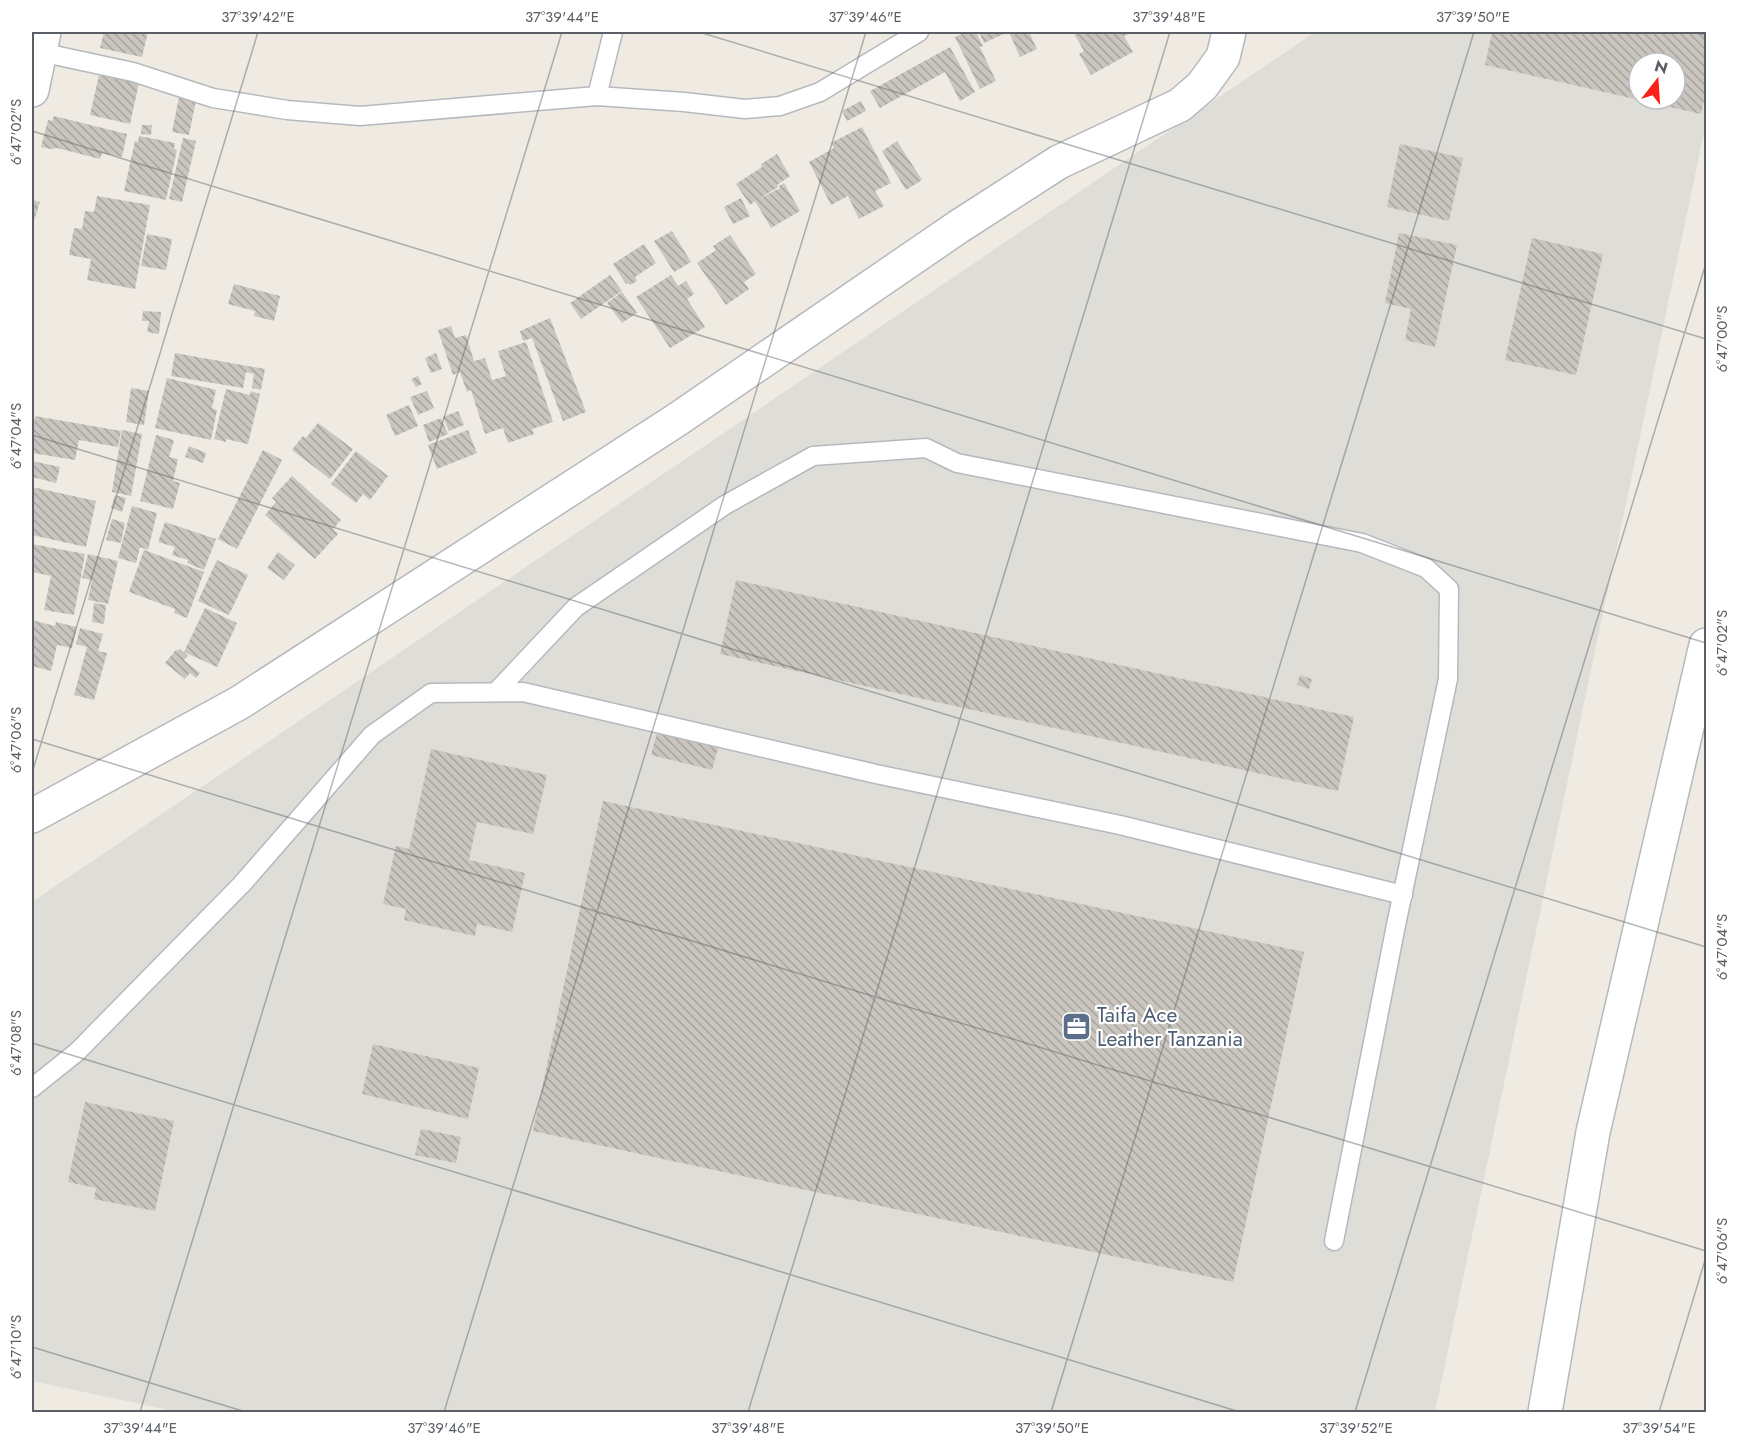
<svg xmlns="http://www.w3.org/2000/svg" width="1738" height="1444" viewBox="0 0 1738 1444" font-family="Jost,sans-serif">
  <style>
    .industrial { fill: #dfddd7; fill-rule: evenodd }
    .building { fill: url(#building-back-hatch); fill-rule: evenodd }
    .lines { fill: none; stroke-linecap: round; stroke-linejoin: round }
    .lane-casing { stroke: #b5b9be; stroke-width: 21 }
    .street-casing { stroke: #b5b9be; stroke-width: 36 }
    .lane { stroke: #fff; stroke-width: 18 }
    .street { stroke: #fff; stroke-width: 33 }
    .ticks { fill: none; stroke: #5a5f65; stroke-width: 1.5; stroke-opacity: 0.45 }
    .labels { text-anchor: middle; stroke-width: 4.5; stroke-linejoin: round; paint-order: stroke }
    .service-label { font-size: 21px; fill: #4e5e75; stroke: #fff; text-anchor: start }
    .neatline { fill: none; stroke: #5a5f65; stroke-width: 2 }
    .ticks-label { font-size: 15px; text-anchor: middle; fill: #5a5f65 }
  </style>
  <defs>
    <pattern id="building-back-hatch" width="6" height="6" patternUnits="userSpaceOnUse" patternTransform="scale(1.5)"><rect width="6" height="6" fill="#cac6bf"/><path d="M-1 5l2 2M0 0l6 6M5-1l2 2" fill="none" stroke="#a7a49f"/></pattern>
  </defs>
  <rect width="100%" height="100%" fill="#efebe2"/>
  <path class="industrial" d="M1315,32H1706V123L1435,1412H178L32,1381V902ZM1639,63H1675V99H1639Z"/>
  <g class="building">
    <path d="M104,32H148L142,57L100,48Z"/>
    <path d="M967,32H976L983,46L980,47L996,81L980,89L955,37Z"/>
    <path d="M979,32H1008L984,43Z"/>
    <path d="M1009,32H1029L1037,49L1020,57Z"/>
    <path d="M1073,32H1134L1124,36L1133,52L1091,75L1079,54L1084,51Z"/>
    <path d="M1492,32H1706V91L1701,114L1485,65ZM1639,63H1675V99H1639Z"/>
    <path d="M950,47L975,92L960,101L945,72L880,108L870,91Z"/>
    <path d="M99,75L139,83L130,124L90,115Z"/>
    <path d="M179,97L196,100L189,135L172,132Z"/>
    <path d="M861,101L866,111L847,121L842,111Z"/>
    <path d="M54,116L127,134L122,157L102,153L100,159L57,148L51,149L41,147L48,120L52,121Z"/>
    <path d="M142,125H152L151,135L141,134Z"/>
    <path d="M862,127L891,183L875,191L884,206L859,219L848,196L831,205L809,162L834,148L831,143Z"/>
    <path d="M139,136L175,143L174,149L177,150L166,200L124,191L135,141L138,142Z"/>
    <path d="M183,138L196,141L182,202L169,199Z"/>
    <path d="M897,141L922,180L906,190L882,151Z"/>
    <path d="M1400,144L1463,158L1449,221L1387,207Z"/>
    <path d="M777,154L790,176L777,185L778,187L759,199L780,188L779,186L784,183L800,211L771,228L755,201L750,205L736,184L762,167L761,164Z"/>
    <path d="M97,196L150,205L135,289L87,280L91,259L69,255L74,228L82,229L85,211L94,212Z"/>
    <path d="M741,198L750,216L733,224L724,207Z"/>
    <path d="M32,200L40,202L33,224H32Z"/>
    <path d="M672,231L691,262L674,272L654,241Z"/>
    <path d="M1399,233L1457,245L1435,347L1405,340L1411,309L1385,303Z"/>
    <path d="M147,234L172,239L166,270L141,266Z"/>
    <path d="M730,235L756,274L744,282L749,289L726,305L697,263L716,250L713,246Z"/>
    <path d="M1532,238L1603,254L1576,375L1505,360Z"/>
    <path d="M644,244L656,263L635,277L637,281L630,285L628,283L626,284L613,264Z"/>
    <path d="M610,275L622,291L581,319L570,303Z"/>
    <path d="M671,275L678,286L686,281L694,294L687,299L705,327L670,348L636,297Z"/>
    <path d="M234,284L280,296L274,321L254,316L255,311L228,304Z"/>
    <path d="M622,292L637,313L622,323L607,303Z"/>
    <path d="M143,311L161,312L159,334L147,332L149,321H142Z"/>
    <path d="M550,318L586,412L563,421L532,338L523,341L520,331Z"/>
    <path d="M451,326L455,338L466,335L474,361L485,358L492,380L506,376L498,351L526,342L553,422L532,429L534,434L508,443L503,428L485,434L471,390L467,392L460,372L453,375L438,330Z"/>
    <path d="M175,353L265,369L261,390L252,388L254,374L246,372L243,388L171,376Z"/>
    <path d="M436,353L442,369L431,373L425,358Z"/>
    <path d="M418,376L422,384L416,387L411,379Z"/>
    <path d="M167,378L216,390L212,408L217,410L211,440L155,428Z"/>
    <path d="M131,388L149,391L144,425L126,422Z"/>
    <path d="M226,389L250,395L251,391L260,394L248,444L226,439V442L214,439Z"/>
    <path d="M427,391L434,408L418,415L410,397Z"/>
    <path d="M409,405L418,426L395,436L386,415Z"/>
    <path d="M458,411L464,425L449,431L443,417Z"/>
    <path d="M35,416L121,431L118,447L79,440L75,460L32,453V436Z"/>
    <path d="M441,418L448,434L429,442L423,425Z"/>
    <path d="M318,423L353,449L330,479L292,450L303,436L306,438Z"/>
    <path d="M122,430L142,434L131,496L112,492Z"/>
    <path d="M468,430L477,453L437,469L428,445Z"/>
    <path d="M156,435L174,440L169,457L178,459L173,481L180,483L173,509L140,501Z"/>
    <path d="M189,446L206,453L203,463L185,457Z"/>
    <path d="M263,450L282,460L237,549L218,539Z"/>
    <path d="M356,451L388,476L370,500L363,494L356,503L331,484Z"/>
    <path d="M32,461L60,467L56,483L32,477Z"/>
    <path d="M292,476L341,520L333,529L338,534L315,559L265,515L276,502L272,498Z"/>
    <path d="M32,487L96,501L86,547L32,535Z"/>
    <path d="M115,495L126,498L122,512L111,508Z"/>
    <path d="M132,506L157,513L148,550L140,547L136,563L118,558Z"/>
    <path d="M112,519L125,523L121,543L106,540Z"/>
    <path d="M165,522L216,539L204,570L187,563L188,560L172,555L175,547L158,542Z"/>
    <path d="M32,544L85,554L74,615L44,610L51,576L32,572Z"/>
    <path d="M144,550L204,572L187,618L174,613L175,609L129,592Z"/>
    <path d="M278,552L295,565L284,580L267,568Z"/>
    <path d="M88,554L118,561L108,604L88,600L92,580L82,578Z"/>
    <path d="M217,560L248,575L229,615L198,601Z"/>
    <path d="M736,580L1354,717L1338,791L720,654Z"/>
    <path d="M94,603L106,605L104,624L92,622Z"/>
    <path d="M205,608L237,623L217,667L184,652Z"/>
    <path d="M32,620L55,626L56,622L77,627L72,648L57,645L51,671L32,666Z"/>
    <path d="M80,628L103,634L98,651L107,653L94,700L74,695L87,647L76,644Z"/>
    <path d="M180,649L188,656L184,660L200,673L196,678L190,673L185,679L165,663L175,651Z"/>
    <path d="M1300,675L1312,679L1309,689L1297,685Z"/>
    <path d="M657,733L718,748L712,770L651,755Z"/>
    <path d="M431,749L547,775L533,834L477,822L469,860L525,873L512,932L477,924L475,936L404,920L406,909L383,904L396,846L409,849Z"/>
    <path d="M603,801L1304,952L1233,1282L533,1131Z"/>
    <path d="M373,1044L479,1068L468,1119L362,1094Z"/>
    <path d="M85,1102L174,1121L155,1211L94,1199L96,1188L68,1182Z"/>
    <path d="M421,1129L461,1137L456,1163L415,1155Z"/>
  </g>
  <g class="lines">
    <defs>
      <g id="lane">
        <path d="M40,52L133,72L213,98L287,110L360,116L597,96L684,102L745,109L780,106L820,92L919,32"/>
        <path d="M597,96L613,32"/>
        <path d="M496,692L576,607L725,505L813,456L926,448L957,463L1362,543L1426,568L1449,589L1448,679L1396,925L1334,1241"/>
        <path d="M32,1088L77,1052L242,884L372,735L431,693L523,692L876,774L1120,825L1403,895"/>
      </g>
      <g id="street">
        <path d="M32,90L44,32"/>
        <path d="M32,816L239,703L678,419L958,227L1059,162L1180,105L1202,86L1223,57L1229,32"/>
        <path d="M1545,1412L1593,1132L1706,645"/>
      </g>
    </defs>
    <use href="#lane" class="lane-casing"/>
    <use href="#street" class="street-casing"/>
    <use href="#lane" class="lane"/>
    <use href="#street" class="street"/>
  </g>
  <path class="ticks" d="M699,32L1706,339M1694,32L1706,35M32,131L1706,643M32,435L1706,947M32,739L1706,1251M32,773L258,32M32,1043L1240,1412M32,1347L246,1412M140,1412L562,32M444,1412L866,32M748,1412L1170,32M1051,1412L1474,32M1355,1412L1706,263M1659,1412L1706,1257"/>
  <defs>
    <symbol id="office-square" viewBox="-11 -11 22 22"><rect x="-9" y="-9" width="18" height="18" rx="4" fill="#5c6f8a" stroke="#fff"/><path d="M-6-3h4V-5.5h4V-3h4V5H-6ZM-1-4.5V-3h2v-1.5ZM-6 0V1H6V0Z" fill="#fff"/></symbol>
  </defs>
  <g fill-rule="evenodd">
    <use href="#office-square" x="1060" y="1010" width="33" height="33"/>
  </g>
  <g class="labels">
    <g class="service-label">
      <text x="1097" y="1022">Taifa Ace<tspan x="1097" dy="24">Leather Tanzania</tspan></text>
    </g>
  </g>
  <rect width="1738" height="1444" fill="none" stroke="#ffffff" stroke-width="66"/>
  <g transform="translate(1657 81) rotate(17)"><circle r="28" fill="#ffffff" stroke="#bdbfc1" stroke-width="1.5"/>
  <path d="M0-4.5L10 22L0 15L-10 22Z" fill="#fc201b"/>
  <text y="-9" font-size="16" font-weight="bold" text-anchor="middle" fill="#5a5f65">N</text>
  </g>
  <rect x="33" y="33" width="1672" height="1378" class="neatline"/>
  <g class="ticks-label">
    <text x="258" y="22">37°39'42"E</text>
    <text x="562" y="22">37°39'44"E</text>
    <text x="865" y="22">37°39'46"E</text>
    <text x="1169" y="22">37°39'48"E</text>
    <text x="1473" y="22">37°39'50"E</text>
    <text transform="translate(16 132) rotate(-90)" y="5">6°47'02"S</text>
    <text transform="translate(1722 339) rotate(-90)" y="5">6°47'00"S</text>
    <text transform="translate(16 436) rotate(-90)" y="5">6°47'04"S</text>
    <text transform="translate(1722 643) rotate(-90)" y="5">6°47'02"S</text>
    <text transform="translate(16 740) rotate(-90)" y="5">6°47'06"S</text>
    <text transform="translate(1722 947) rotate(-90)" y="5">6°47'04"S</text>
    <text transform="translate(16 1043) rotate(-90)" y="5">6°47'08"S</text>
    <text transform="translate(1722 1251) rotate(-90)" y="5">6°47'06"S</text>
    <text transform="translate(16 1347) rotate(-90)" y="5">6°47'10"S</text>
    <text x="140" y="1433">37°39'44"E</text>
    <text x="444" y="1433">37°39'46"E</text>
    <text x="748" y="1433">37°39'48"E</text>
    <text x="1052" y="1433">37°39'50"E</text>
    <text x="1356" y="1433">37°39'52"E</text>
    <text x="1659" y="1433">37°39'54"E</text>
  </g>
</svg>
